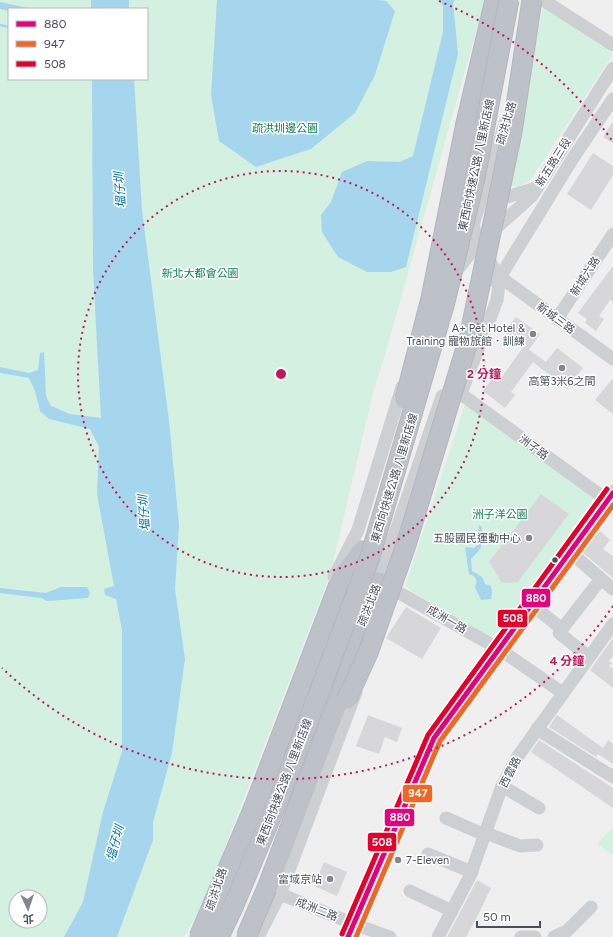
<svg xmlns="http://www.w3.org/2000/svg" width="613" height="937" viewBox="0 0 613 937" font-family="Figtree,'Noto Sans TC',sans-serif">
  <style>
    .green { fill: #d3f0e1; fill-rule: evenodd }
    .water { fill: #a6d6ee }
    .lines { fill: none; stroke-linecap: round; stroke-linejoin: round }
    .stream { stroke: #a6d6ee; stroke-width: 2.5 }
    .building { fill: #d7d7d9 }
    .highway-casing { stroke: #b4b7bf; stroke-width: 21 }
    .minor { stroke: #cdd0d3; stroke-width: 13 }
    .major { stroke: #c8cbd0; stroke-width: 16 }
    .highway { stroke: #bdc1c8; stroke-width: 19 }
    .highway-bridge-casing { stroke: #b4b7bf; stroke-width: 21; stroke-linecap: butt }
    .highway-bridge { stroke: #bdc1c8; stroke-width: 19 }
    .bus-1-casing { stroke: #fff; stroke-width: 8 }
    .bus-2-casing { stroke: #fff; stroke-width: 8 }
    .bus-3-casing { stroke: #fff; stroke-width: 8 }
    .bus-1 { stroke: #e5007d; stroke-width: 5 }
    .bus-2 { stroke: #f26522; stroke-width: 5 }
    .bus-3 { stroke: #e4002b; stroke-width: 5 }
    .ring { fill: none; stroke: #c2185b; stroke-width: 2; stroke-dasharray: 2 4 }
    .poi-dot { fill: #82878f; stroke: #fff; stroke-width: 1.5 }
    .bus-dot { fill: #464f5c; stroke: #fff; stroke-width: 1.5 }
    .labels { text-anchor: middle; stroke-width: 3; stroke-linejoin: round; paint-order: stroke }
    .street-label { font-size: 11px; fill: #464f5c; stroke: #fff }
    .park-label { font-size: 11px; fill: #148057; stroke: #fff }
    .poi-label { font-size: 11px; fill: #464f5c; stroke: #fff; text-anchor: end }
    .water-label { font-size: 12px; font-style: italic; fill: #0876ad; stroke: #fff }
    .centre { fill: #c2185b; stroke: #fff; stroke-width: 2 }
    .ring-label { font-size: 12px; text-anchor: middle; font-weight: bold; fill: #c2185b; stroke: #fff; stroke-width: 3; stroke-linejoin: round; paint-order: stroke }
    .line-badge { stroke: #fff; stroke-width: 1.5 }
    .badge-label { font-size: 11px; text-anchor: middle; font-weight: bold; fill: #fff }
  </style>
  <rect width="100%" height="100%" fill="#f0efef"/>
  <g class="green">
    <path d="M0,0H485L382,365L374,389L330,575L204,902L184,937H0ZM9,9H147V79H9ZM16,897H40V921H16Z"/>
    <path d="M543,7L613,54L529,182L517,187L509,184Z"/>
    <path d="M465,404L595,497L499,631L491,638L408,589L406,584Z"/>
    <path d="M613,827V855L597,844Z"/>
  </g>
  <g class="water">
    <rect x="91" y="0" width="38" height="9"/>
    <path d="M217,0H379L386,1L395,11L375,75L355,113L311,149L256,167L219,141L211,95Z"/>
    <path d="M439,0H455L453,3L458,54L406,267L391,272H367L338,257L322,232L321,215L331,202L342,172L367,161L400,162L413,156L443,32V6Z"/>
    <path d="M0,2L33,9H9V11L0,9Z"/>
    <path d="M92,79H134L142,210L169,421L179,525L175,589L185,659L172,753L153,822V840L117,937H64L83,902L103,812L122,752V630L116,599L105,595L104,589L114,586L97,494L99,447L90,429L49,419L40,411L35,391L29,378L0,373V367L29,373L38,370L40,353L44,352L46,396L51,406L70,414L101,418L93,270Z"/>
    <path d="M479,525L482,527L481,548L471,559L472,571L482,577L485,584L491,586L492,593L491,599L481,600L475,587L477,581L474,576L469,574L465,547L474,548L478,544Z"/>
    <path d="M61,587H87L90,593L88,598L47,601L41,598L0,593V588L46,593Z"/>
  </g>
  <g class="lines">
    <path class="stream" d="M0,25L9,27"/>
  </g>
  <g class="building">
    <path d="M613,121V143L603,137Z"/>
    <path d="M593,153L613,166V175L591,210L567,194Z"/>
    <path d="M613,266V302L610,300L599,316L604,319L596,331L585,323L587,319L578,313Z"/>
    <path d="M516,317L540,334L529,350L504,332Z"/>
    <path d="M524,346L546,362L557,348L583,368L567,389L533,362L511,392L515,395L505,408L483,391L492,379L498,382Z"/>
    <path d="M613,378V414L595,400Z"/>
    <path d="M541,494L569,514L518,582L502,583L489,562Z"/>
    <path d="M597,531L599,533L600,531L610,540L603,549L613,556V578L582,552Z"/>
    <path d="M406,607L441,628L422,659L386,638Z"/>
    <path d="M613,638V656L609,661L612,663L609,666L613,669V688L590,670Z"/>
    <path d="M368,715L402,728L397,742L385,737L379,754L356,746Z"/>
    <path d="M557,715L603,748L608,740L613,744V764L598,754L596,757L549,727Z"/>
    <path d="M539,740L613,788V808L531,752Z"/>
    <path d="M324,862L347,872L337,896L314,886Z"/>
    <path d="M477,880L491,888L478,915L466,937H447Z"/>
  </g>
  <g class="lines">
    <defs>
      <g id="highway">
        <path d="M466,123L495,0"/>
        <path d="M254,807L341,579L362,551"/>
        <path d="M234,881L245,845"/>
        <path d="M267,888L340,696L379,582"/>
      </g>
    </defs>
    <use href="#highway" class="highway-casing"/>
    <g class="minor">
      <path d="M543,0L613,45"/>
      <path d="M494,190L497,194L507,197L536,188"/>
      <path d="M453,275L478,244L532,196L613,68"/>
      <path d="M500,277L613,359"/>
      <path d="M494,281L500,277L573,158L613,99"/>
      <path d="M557,319L613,234"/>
      <path d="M461,394L607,500"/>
      <path d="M460,396L497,300L500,277L478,244L473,225L505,123"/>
      <path d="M570,552L613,589"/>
      <path d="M334,577L358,530L402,387"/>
      <path d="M376,589L442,396"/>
      <path d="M394,590L499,649L563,693"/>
      <path d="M532,605L562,629L559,633L589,657"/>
      <path d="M562,629L601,579"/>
      <path d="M537,729L613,777"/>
      <path d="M502,786L539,808"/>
      <path d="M446,818L485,835"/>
      <path d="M486,833L520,846L537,845"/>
      <path d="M249,846L283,763"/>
      <path d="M428,854L472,872"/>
      <path d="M410,891L452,911"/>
      <path d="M280,894L354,924L390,937"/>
      <path d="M258,937L280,894L356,692"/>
      <path d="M438,937L470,876L502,786L518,756L613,624"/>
      <path d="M521,937H535"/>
      <path d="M554,937L567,931L591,907"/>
    </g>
    <path class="major" d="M348,937L434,738L613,493"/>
    <use href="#highway" class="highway"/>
    <defs>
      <g id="highway-bridge">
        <path d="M405,399L431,298L466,123"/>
        <path d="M347,699L368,653L406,545L469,338L512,132L532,0"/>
        <path d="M199,937L254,807"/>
        <path d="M219,937L234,905L280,796L370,557L445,302L475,178L509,0"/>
        <path d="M246,937L267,888"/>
      </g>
    </defs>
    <use href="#highway-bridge" class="highway-bridge-casing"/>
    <use href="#highway-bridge" class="highway-bridge"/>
    <defs>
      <path id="bus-1" d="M348,937L434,738L613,493"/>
      <path id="bus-2" d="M356,937L440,741L613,505"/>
      <path id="bus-3" d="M342,934L428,735L607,489"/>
    </defs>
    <use href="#bus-1" class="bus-1-casing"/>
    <use href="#bus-2" class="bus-2-casing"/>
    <use href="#bus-3" class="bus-3-casing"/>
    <use href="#bus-1" class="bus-1"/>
    <use href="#bus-2" class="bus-2"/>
    <use href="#bus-3" class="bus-3"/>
  </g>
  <g class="ring">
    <circle cx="281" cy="374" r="203"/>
    <path d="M613 606A405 405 0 0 1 2 668M439 1A405 405 0 0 1 613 142"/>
  </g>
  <g class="poi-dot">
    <circle cx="533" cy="334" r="4"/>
    <circle cx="562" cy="368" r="4"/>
    <circle cx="529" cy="538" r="4"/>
    <circle cx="398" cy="860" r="4"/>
    <circle cx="330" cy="879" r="4"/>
  </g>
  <circle class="bus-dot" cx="555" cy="560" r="3.5"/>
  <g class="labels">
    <g class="street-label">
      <text transform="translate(506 123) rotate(-74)" y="4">疏洪北路</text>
      <text transform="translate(553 162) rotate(-58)" y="4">新五路三段</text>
      <text transform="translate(476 165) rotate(-78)" y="4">東西向快速公路 八里新店線</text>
      <text transform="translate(585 276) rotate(-57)" y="4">新城六路</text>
      <text transform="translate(556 318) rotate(36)" y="4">新城三路</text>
      <text transform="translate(534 447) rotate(36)" y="4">洲子路</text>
      <text transform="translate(394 478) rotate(-73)" y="4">東西向快速公路 八里新店線</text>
      <text transform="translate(369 605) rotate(-69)" y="4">疏洪北路</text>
      <text transform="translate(447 619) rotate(30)" y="4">成洲一路</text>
      <text transform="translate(510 772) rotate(-63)" y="4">西雲路</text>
      <text transform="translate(284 782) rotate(-69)" y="4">東西向快速公路 八里新店線</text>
      <text transform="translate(216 889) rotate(-72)" y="4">疏洪北路</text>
      <text transform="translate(317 909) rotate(22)" y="4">成洲二路</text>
    </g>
    <g class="park-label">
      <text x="285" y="132">疏洪圳邊公園</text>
      <text x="200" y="277">新北大都會公園</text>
      <text x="500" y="518">洲子洋公園</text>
    </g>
    <g class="poi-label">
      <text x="525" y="332">A+ Pet Hotel &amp;<tspan x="525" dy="13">Training 寵物旅館．訓練</tspan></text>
      <text x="562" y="385" text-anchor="middle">高第3米6之間</text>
      <text x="521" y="542">五股國民運動中心</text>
      <text x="406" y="864" text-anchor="start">7-Eleven</text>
      <text x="322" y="883">富域京站</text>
    </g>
    <g class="water-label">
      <text transform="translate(120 190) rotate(-94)" y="4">塭仔圳</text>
      <text transform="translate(144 513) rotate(-94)" y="4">塭仔圳</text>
      <text transform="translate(115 843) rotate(-75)" y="4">塭仔圳</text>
    </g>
  </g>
  <circle cx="281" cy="374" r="6" class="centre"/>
  <g class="ring-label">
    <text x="484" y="378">2 分鐘</text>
    <text x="567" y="665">4 分鐘</text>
  </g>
  <g class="line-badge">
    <rect x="521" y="588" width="30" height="20" rx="4" fill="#e5007d"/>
    <rect x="497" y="609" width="31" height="19" rx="4" fill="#e4002b"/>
    <rect x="402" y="784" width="31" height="19" rx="4" fill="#f26522"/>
    <rect x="384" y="808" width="31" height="19" rx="4" fill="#e5007d"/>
    <rect x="367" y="832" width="30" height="20" rx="4" fill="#e4002b"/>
  </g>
  <g class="badge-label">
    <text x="536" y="602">880</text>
    <text x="513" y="622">508</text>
    <text x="418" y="797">947</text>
    <text x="400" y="821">880</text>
    <text x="382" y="846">508</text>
  </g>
  <rect x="8" y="8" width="140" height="72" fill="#ffffff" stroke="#b5b9be"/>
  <rect x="16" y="21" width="20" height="6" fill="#e5007d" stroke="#b5b9be"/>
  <text x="44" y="28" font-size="12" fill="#464f5c">880</text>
  <rect x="16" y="41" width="20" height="6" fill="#f26522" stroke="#b5b9be"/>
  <text x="44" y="48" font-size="12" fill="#464f5c">947</text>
  <rect x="16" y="61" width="20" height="6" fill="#e4002b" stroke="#b5b9be"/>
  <text x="44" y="68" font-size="12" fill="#464f5c">508</text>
  <g transform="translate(28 909) rotate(177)"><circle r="19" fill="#ffffff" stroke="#b5b9be"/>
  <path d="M0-3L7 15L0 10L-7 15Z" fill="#82878f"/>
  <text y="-6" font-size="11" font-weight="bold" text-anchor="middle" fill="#464f5c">北</text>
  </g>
  <path d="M477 921v6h63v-6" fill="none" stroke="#464f5c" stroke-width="2"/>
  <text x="483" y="921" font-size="12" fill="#464f5c" stroke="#ffffff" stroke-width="3" paint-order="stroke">50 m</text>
</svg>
